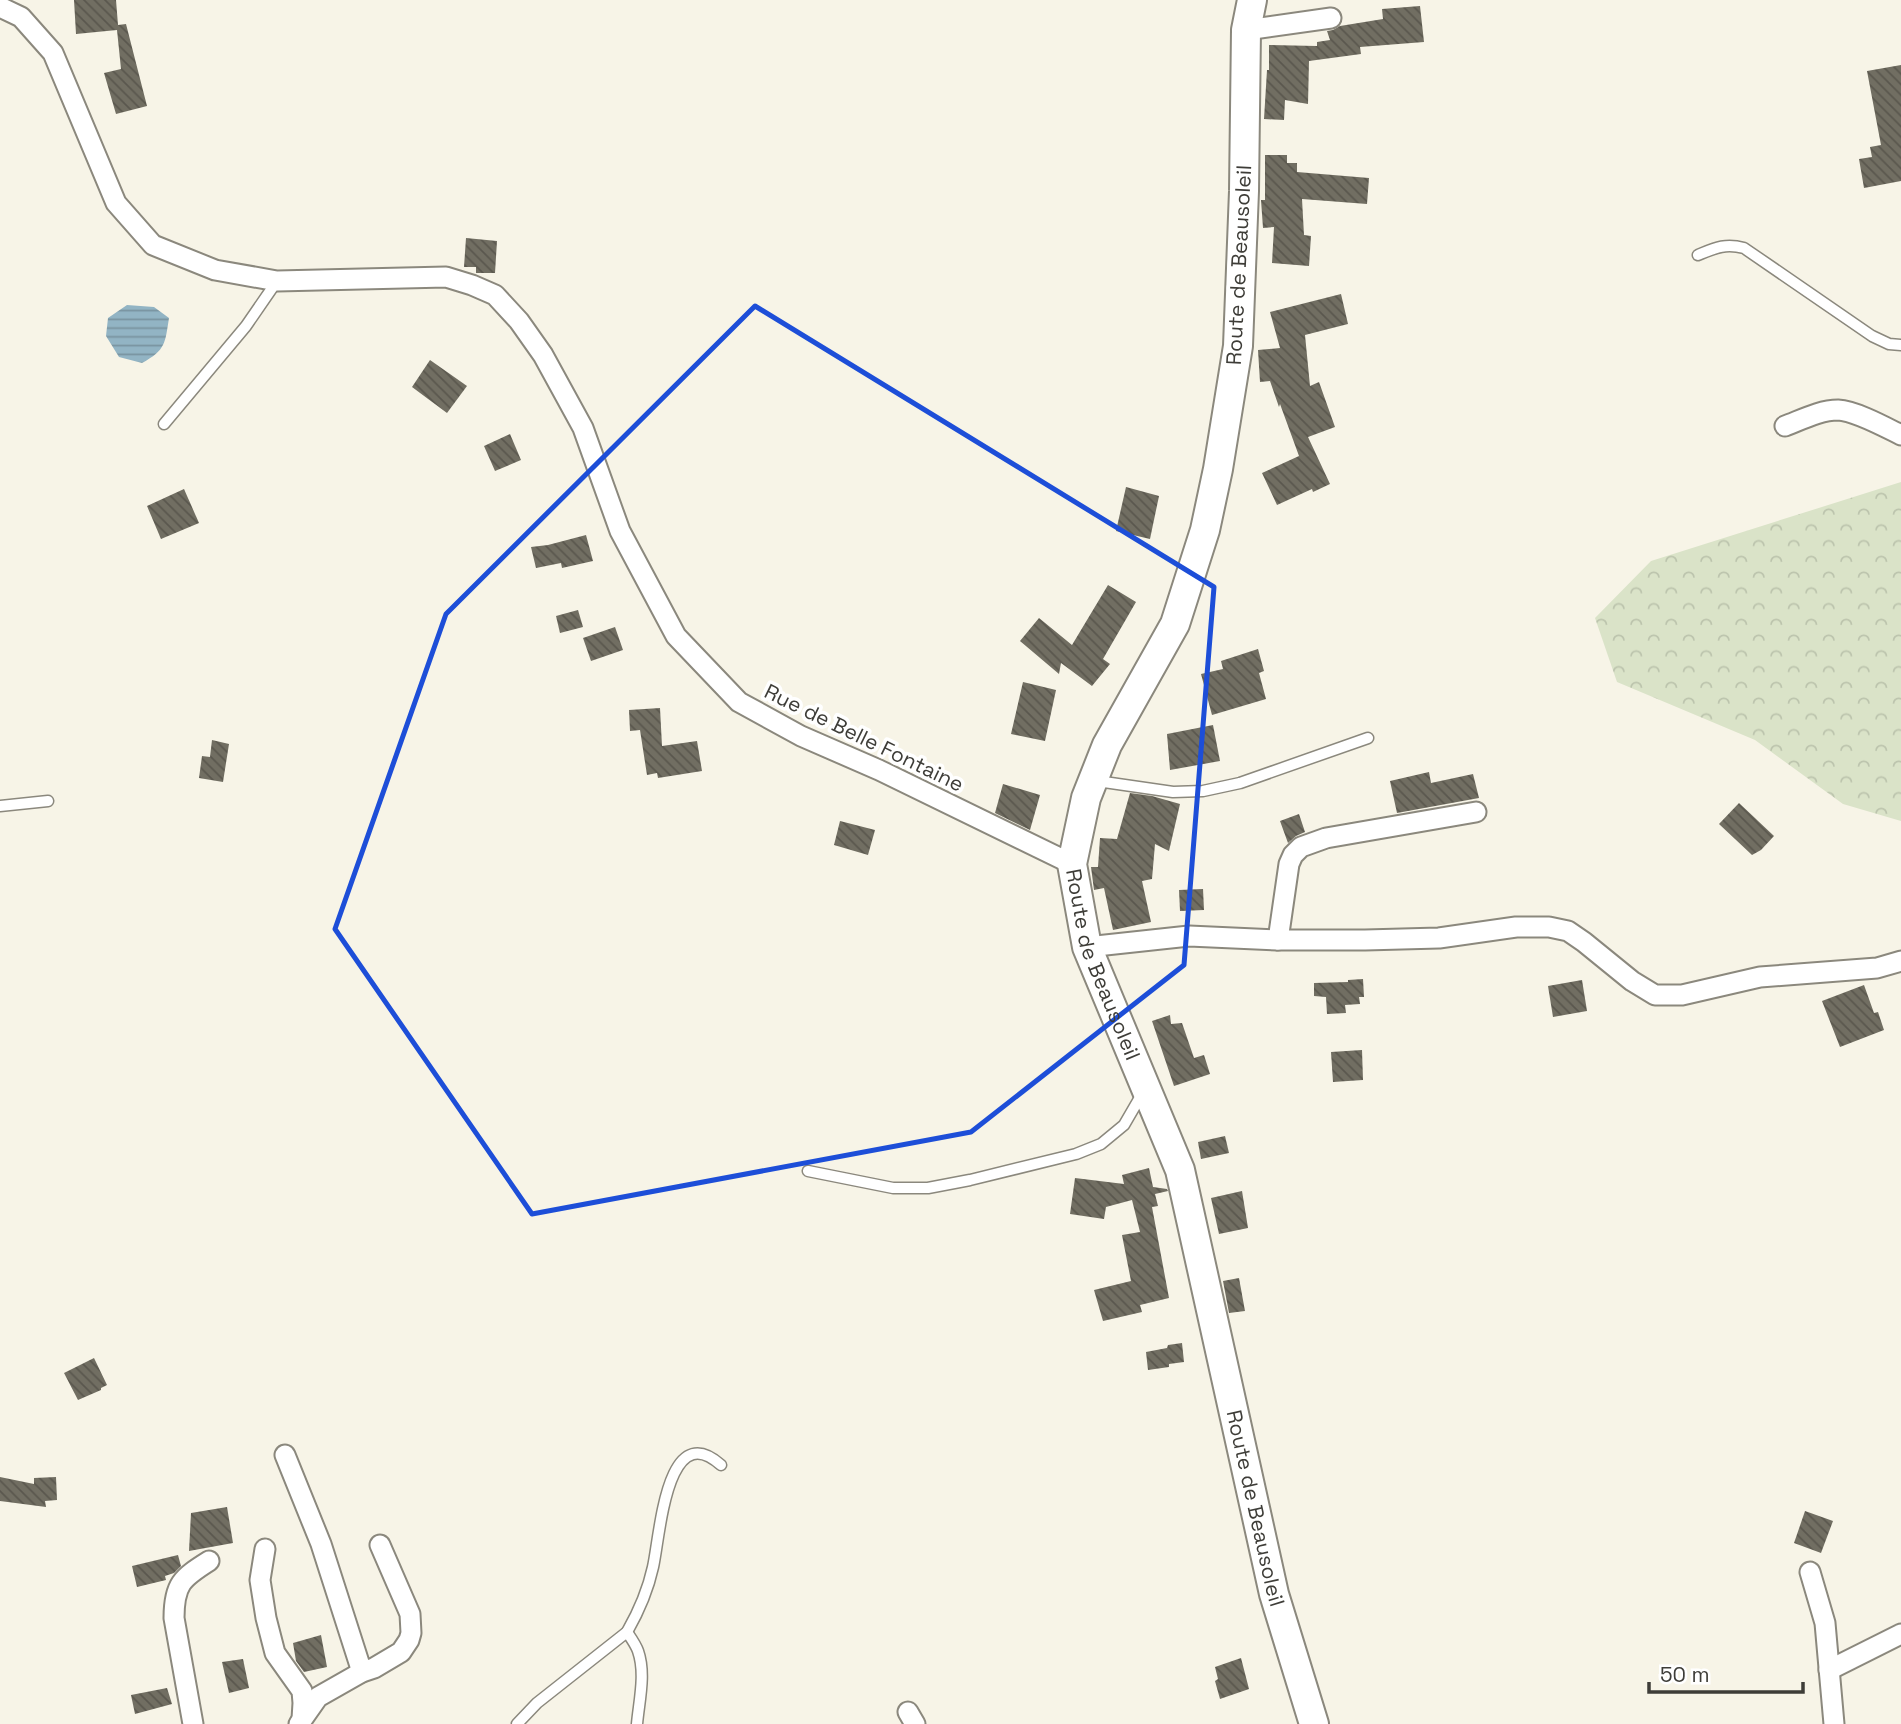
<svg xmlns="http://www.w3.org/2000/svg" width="1901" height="1724" viewBox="0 0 1901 1724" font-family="'Space Grotesk',sans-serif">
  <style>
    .forest { fill: url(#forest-crowns) }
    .water { fill: url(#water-rules) }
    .building { fill: url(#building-back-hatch) }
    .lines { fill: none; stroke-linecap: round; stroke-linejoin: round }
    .lane-casing { stroke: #8b887d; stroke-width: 13 }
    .street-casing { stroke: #8b887d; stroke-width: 23 }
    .secondary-casing { stroke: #8b887d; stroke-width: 32 }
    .lane { stroke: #fff; stroke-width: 10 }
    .street { stroke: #fff; stroke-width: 19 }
    .secondary { stroke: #fff; stroke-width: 28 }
    .marked { fill: none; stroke: #1d4ed8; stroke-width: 5; stroke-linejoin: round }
    .labels { text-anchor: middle; stroke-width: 7; stroke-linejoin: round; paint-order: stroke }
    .street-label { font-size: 21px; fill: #3e3d38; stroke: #fff }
  </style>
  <defs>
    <pattern id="forest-crowns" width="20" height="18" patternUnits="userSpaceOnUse" patternTransform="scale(1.75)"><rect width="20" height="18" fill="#dae3c8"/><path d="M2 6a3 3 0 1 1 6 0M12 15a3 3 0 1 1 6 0" fill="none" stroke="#bcc4ad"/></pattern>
    <pattern id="water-rules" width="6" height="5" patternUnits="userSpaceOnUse" patternTransform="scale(1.75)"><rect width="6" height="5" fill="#92b4c4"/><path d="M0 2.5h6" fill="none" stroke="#7994a0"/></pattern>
    <pattern id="building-back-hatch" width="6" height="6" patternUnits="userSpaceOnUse" patternTransform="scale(1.75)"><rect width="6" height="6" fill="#716e62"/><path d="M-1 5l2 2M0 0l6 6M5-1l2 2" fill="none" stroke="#5a574e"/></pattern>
  </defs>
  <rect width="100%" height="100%" fill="#f7f4e7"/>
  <path class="forest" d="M1901,482V821L1843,804L1755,740L1617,682L1595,618L1651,561Z"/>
  <path class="water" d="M127,305L154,307L169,318C165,343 166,350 142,363L119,357L106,336L108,318Z"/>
  <g class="building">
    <path d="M74,0H116L118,25L126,24L147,106L116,114L104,73L121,69L117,30L76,34Z"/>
    <path d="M1420,6L1424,42L1360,47L1361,54L1309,61L1308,104L1285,100L1284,120L1264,119L1267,70H1269V45L1317,46V42L1330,40L1327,31L1333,30L1340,26L1383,19L1382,9Z"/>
    <path d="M1901,65V181L1864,188L1859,159L1872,157L1870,147L1881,145L1867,71Z"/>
    <path d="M1265,155H1287V163H1297V172L1369,178L1367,204L1302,199L1304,235L1311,236L1309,266L1272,263L1274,227L1263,228L1261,200H1265Z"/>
    <path d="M466,238L497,241L495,273H476V267H464Z"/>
    <path d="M1341,294L1348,324L1305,335L1310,386L1319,382L1335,427L1308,437L1330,484L1313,492L1312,489L1277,505L1262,473L1299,456L1280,404L1279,407L1270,381L1260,382L1258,350L1280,348L1270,312Z"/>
    <path d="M430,360L467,386L447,413L412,387Z"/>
    <path d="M510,434L521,460L495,471L484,446Z"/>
    <path d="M1126,487L1159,496L1150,539L1116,531Z"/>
    <path d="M184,489L199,523L161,539L147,506Z"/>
    <path d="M586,535L593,561L562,568L561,563L536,568L531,547L548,545Z"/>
    <path d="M1108,585L1136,602L1103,659L1110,664L1092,686L1061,663L1059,674L1020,641L1039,618L1072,645Z"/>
    <path d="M578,610L583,627L560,633L556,616Z"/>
    <path d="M615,627L623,650L591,661L583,638Z"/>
    <path d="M1258,649L1264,671L1259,673L1266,699L1212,715L1201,674L1223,669L1221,661Z"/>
    <path d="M1023,682L1056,690L1045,741L1011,734Z"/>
    <path d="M660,708L662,746L697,741L702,771L658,778L657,773L647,775L640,730L630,731L629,710Z"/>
    <path d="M1213,725L1220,761L1170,770L1167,734Z"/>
    <path d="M212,740L229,744L223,782L199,778L202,756L210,757Z"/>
    <path d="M1429,772L1431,783L1473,774L1479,798L1397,813L1390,781Z"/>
    <path d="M1003,784L1040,795L1030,830L995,813Z"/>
    <path d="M1130,793L1152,796L1180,804L1169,851L1155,844L1152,879L1142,881L1151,922L1113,930L1104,888L1094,890L1091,867H1098L1100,838L1117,839Z"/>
    <path d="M1739,803L1774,836L1761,850L1752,855L1719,824Z"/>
    <path d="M1299,814L1305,832L1296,836L1288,843L1280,821Z"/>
    <path d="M840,821L875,830L868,855L834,845Z"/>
    <path d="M1203,889L1204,910L1180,911L1179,890Z"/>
    <path d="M1363,979L1364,997H1359L1360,1004L1345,1005L1346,1013L1327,1014L1326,997L1314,996V983L1348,982V980Z"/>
    <path d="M1582,980L1587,1011L1553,1017L1548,986Z"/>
    <path d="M1864,985L1874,1013L1878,1012L1884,1030L1840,1047L1822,1001Z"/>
    <path d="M1170,1015L1171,1024L1182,1023L1194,1058L1204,1055L1210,1074L1174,1086L1152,1021Z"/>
    <path d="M1362,1050L1363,1080L1333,1082L1331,1052Z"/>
    <path d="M1225,1136L1229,1153L1201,1159L1198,1142Z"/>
    <path d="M1149,1168L1153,1187L1167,1189L1168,1191L1155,1194L1158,1206L1152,1207L1169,1298L1140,1305L1142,1312L1103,1321L1094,1290L1131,1281L1122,1235L1140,1232L1132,1200L1106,1207L1104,1219L1070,1214L1075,1178L1124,1184L1122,1175Z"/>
    <path d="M1242,1191L1248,1228L1219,1234L1211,1198Z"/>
    <path d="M1239,1278L1245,1311L1229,1313L1223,1281Z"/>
    <path d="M1182,1343L1184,1362L1169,1364V1367L1148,1370L1146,1352L1167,1348L1168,1345Z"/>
    <path d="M94,1358L107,1385L101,1388V1390L78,1400L64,1373Z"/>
    <path d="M0,1477L34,1484V1478L56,1477L57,1500L45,1501L46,1507L0,1501Z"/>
    <path d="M227,1507L233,1543L189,1551L191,1513Z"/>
    <path d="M1805,1511L1833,1521L1821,1553L1794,1543Z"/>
    <path d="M178,1555L181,1566L174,1573L165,1576L166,1580L137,1587L132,1566Z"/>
    <path d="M321,1635L327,1667L304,1672L296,1661L293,1643Z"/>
    <path d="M1241,1658L1249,1689L1220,1699L1215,1681L1218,1679L1215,1667Z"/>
    <path d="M243,1659L249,1688L229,1693L222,1662Z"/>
    <path d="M167,1688L172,1704L135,1714L131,1695Z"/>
  </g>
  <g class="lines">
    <defs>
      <g id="lane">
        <path d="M1698,255C1715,248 1725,243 1744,248L1872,336L1889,344L1901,345"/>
        <path d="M164,424L246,326L277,281"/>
        <path d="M1097,781L1173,792L1203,791L1240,783L1368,738"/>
        <path d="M0,806L48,801"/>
        <path d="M808,1171L893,1188H928L970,1180L1076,1154L1101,1144L1124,1125L1142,1094"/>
        <path d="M627,1632C639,1611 648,1590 653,1567C660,1537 666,1416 721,1465"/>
        <path d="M517,1724L537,1703L627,1632C631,1638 636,1645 638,1651C646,1674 639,1701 637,1724"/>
      </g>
      <g id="street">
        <path d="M0,7L21,17L53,53L116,203L153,245L215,270L277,281L446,277L472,285L495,295L519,321L543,355L583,428L620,531L676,636L739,702L801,736L879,770L1072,864"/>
        <path d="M1246,30L1331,18"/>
        <path d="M1785,426C1801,420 1820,410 1838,410C1856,411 1885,427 1901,435"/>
        <path d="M1278,940L1289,864L1293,855L1301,847L1326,838L1476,812"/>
        <path d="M1087,947L1189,936L1278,940H1365L1439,938L1516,927H1549L1568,931L1584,942L1632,981L1655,995H1682L1760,977L1877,968L1901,961"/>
        <path d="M285,1455L321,1544L362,1672"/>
        <path d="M265,1549L260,1580L266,1618L275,1653L302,1691L303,1703L302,1719"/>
        <path d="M1810,1572L1825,1623L1834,1724"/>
        <path d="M1829,1670L1901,1634"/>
        <path d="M908,1712L915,1724"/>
        <path d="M193,1724L174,1618C174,1584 182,1578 209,1561"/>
        <path d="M299,1724L318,1697L362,1672L374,1668L401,1652L409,1640L411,1633L410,1614L380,1545"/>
      </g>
      <g id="secondary">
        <path id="s1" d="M1252,0L1246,30L1244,191L1238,346L1218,469L1205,530L1175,624L1107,745L1086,798L1072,864L1087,947L1180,1170L1274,1594L1314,1724"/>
      </g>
    </defs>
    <use href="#lane" class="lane-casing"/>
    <use href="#street" class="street-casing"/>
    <use href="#secondary" class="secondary-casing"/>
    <use href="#lane" class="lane"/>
    <use href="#street" class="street"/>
    <use href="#secondary" class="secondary"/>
  </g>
  <path class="marked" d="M755,306L1214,587L1184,965L971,1132L532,1214L335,929L446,614Z"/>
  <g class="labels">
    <g class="street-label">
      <text transform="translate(1239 265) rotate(-87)" y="7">Route de Beausoleil</text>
      <text transform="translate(864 738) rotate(26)" y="7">Rue de Belle Fontaine</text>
      <text dy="7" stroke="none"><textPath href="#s1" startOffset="1001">Route de Beausoleil</textPath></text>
      <text dy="7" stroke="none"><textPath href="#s1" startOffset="1568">Route de Beausoleil</textPath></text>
    </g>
  </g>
  <path d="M1649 1682v10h154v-10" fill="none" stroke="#3e3d38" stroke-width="3.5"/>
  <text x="1660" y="1682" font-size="21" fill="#3e3d38" stroke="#ffffff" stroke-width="5" paint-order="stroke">50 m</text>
</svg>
